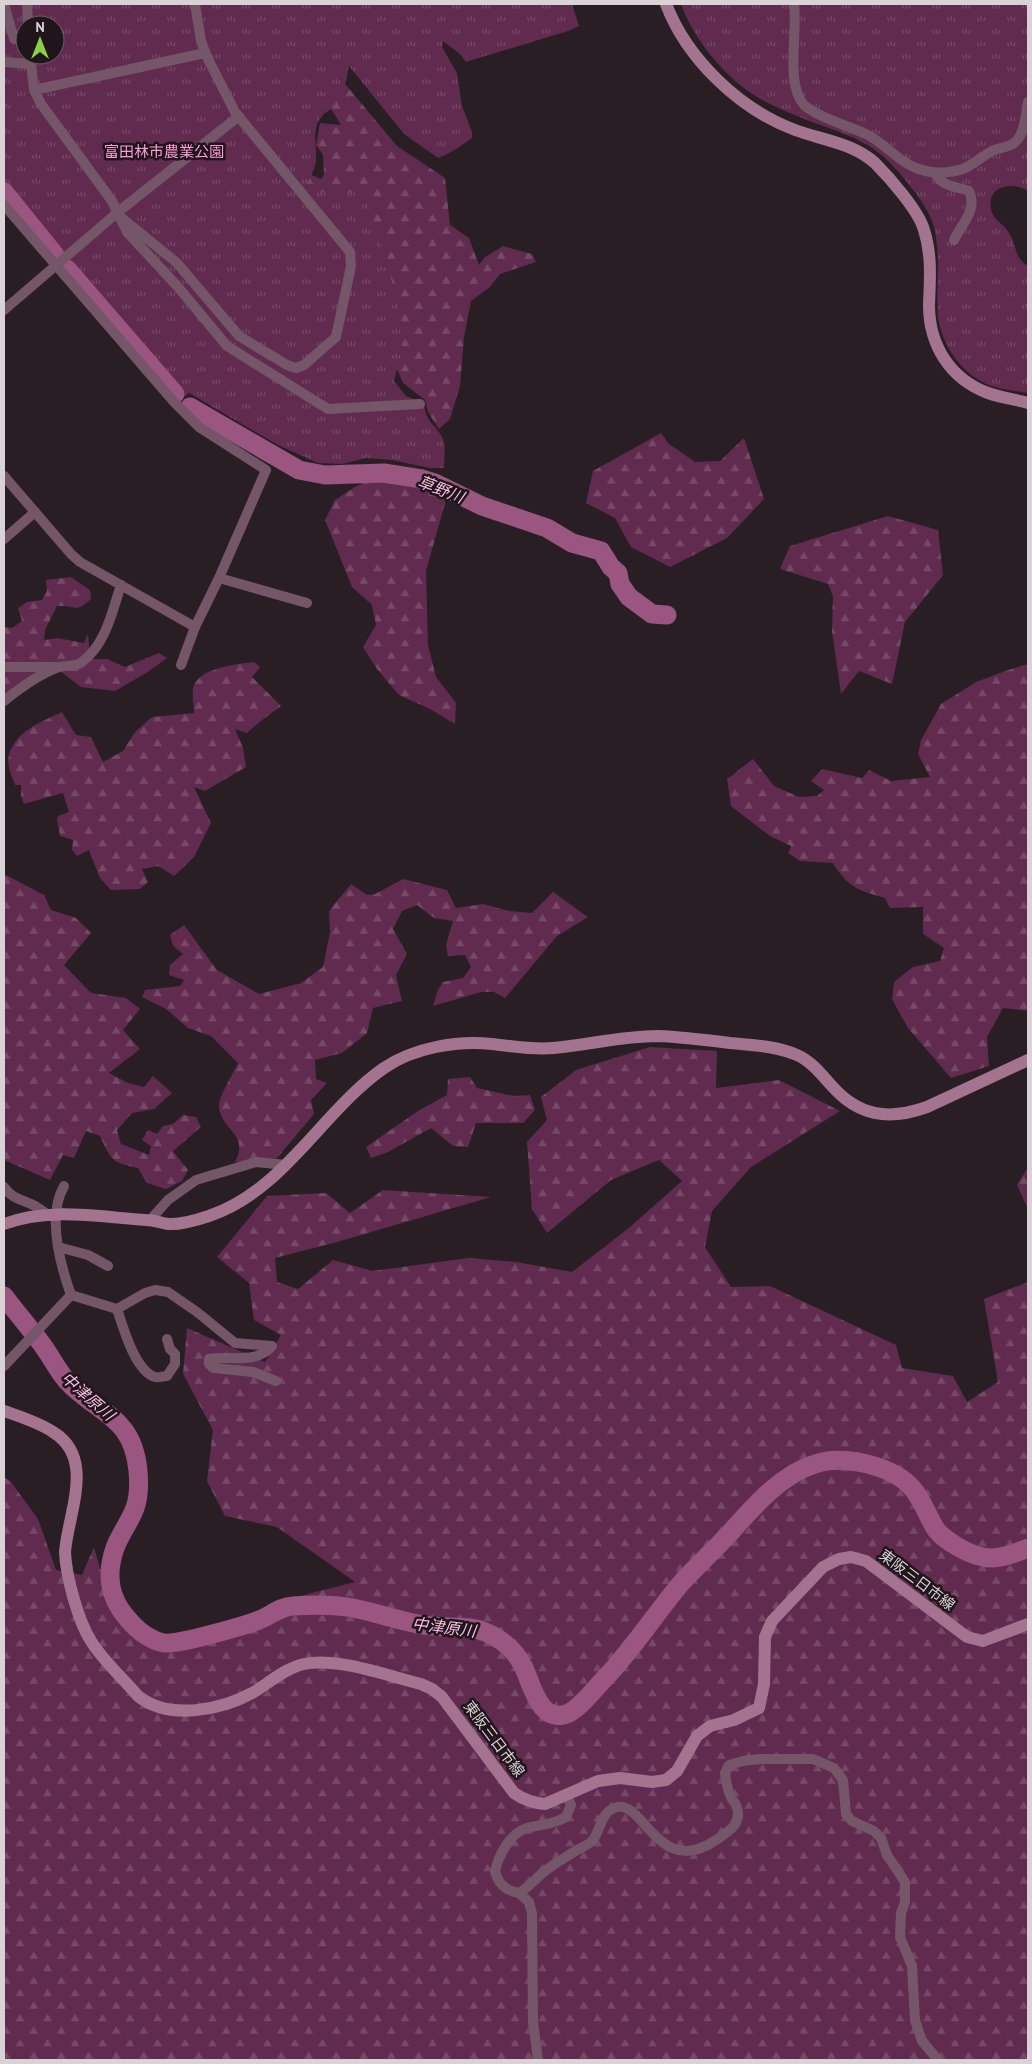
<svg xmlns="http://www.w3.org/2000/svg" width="1032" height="2064" viewBox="0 0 1032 2064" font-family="'PT Sans','Noto Sans JP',sans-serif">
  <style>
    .forest { fill: url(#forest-firs) }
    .park { fill: url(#park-tufts); fill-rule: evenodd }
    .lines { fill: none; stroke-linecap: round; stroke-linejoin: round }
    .river { stroke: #9a5581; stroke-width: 19 }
    .street { stroke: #745668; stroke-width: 10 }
    .secondary { stroke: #a37390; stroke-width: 12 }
    .labels { text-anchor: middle; stroke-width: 5; stroke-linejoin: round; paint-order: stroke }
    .park-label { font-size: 15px; fill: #fc9bd8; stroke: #1f151b }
    .street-label { font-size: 15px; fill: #d9d2d6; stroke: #1f151b }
    .water-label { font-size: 16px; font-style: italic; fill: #fabfe3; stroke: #1f151b }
  </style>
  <defs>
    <pattern id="forest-firs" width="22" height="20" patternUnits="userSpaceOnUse" patternTransform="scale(1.25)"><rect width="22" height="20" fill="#602b4e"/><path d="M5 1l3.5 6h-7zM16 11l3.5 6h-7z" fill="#764967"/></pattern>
    <pattern id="park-tufts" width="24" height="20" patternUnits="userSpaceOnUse" patternTransform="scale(1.25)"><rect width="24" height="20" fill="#602b4e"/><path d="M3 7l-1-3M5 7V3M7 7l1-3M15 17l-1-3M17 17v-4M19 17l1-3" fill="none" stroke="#764967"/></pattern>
  </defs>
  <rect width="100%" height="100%" fill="#281e24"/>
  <g class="forest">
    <path d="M341,79L397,146L445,178L450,225L469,238L479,265L485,257L503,246L532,254L536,262L500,274L490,287L471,301L464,337L460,386L450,419L439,429L428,412L425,400L403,383L385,341L312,196L300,183L309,174L321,179L324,175L323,155L316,145L320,123L341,125L324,97Z"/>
    <path d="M661,433L669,444L695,462L720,461L744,438L764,499L727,538L670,567L631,547L615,518L586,503L593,471Z"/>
    <path d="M380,475H409L449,489L426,571L428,645L436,677L456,703L455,724L428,708L399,695L377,669L363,647L376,625L372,605L352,587L325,520L335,500L355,487Z"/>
    <path d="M888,516L938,530L943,575L905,622L892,684L859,671L841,694L832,631L833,596L828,584L780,569L790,546Z"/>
    <path d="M71,577L90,590L91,599C74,614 77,605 57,606L45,630L44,640L57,638L84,643L88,634L90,659H107L125,667L159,653L167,658L146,673L115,691L81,687L52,665L4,695V627L12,628L22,621L18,608L27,602L42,600L47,591L46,580Z"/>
    <path d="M254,662L260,667L252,677L281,706L258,723L247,733L235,729L243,748L246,767L205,791L194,787L211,823L194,857L174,876L158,866L142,869L148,882L140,889L111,890L100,878L89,850L77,856L72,850L73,840L60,836L57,820L58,816L69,812L63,793L24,804L21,796V785H15C12,776 6,765 9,755C15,731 43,721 62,712L76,735L91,737L103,762L123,751L135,732L152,717L194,713C194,706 192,697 193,689C196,668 237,664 254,662Z"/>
    <path d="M1028,664V1011L1003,1008L987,1037L989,1066L951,1078L908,1028L892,999L894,982L913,967L940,961L944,948L923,934V907L890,908L885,898C858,890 848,888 833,863L800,861L788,853L791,846L770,836L731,806L727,779L753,759L774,786L799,797L817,796L824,790L811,781L822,769L862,778L869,770L891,781L930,777L918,754L921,740L941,704L976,682L1008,670Z"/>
    <path d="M4,874L44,895L51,910L76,918L91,933L64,965L91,993L126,998L140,1009L123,1030L140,1049L109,1073L128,1083L144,1087L153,1076L172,1093L154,1109L132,1113L117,1130L121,1144L149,1155L151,1146L142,1140L148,1130L157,1134L163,1126L173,1124L183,1115L196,1117L201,1127L173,1151L188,1170L182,1181L166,1189L147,1183L138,1168C112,1162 112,1162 100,1136L86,1131L74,1158L63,1155L50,1180L4,1160Z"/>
    <path d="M403,879L447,890L456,908L483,904L509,911L532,913L553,892L588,917L557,936L505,998L494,992H481L433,1006L438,990L443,982L463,978L471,967L465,955L448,956L446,945L453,921L434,918L417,905L402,911L393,929L407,954L396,975L402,1001L373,1008L367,1033L342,1053L315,1060L316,1079L327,1083L311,1100L314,1114L277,1158L273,1160L235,1162C250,1133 220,1130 219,1106C219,1096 234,1072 238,1063L211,1036L188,1028L166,1009L142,997L145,990L180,986L184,980L169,975L170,965L183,954L173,946L170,935L184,925L217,970L259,994L301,983L323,967L330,932L329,911L351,884L367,895L375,894Z"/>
    <path d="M650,1047L717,1051L716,1088L779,1080L840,1111L751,1167L712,1211L705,1247L731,1287L770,1286L896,1345L902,1368L953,1376L967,1402L998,1382L984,1299L1028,1282V2060H4V1477L11,1482L38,1519L56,1570L82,1575L94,1547L113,1614L144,1641L170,1649L226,1634L256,1617L300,1596L355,1582L277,1527L225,1516L207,1481L213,1430L183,1374L187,1328L265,1362L281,1335L254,1320L249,1283L217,1257L267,1196L326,1193L350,1213L383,1190L491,1197L337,1242L275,1258L277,1282L298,1289L333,1260L373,1271L468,1258L516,1262L572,1272L630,1227L682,1181L659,1160L611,1180L547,1233L532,1209L527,1142L547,1120L541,1097L576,1070Z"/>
    <path d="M470,1077L477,1088L514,1096L530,1095L535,1110L523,1123H476L468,1147L453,1146L431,1128L388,1152L371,1158L366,1147L418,1111L447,1095L448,1079Z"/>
    <path d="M1028,1167V1209L1017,1185Z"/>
  </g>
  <g class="park">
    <path d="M4,4H572L579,26L568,31L472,60L466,62L460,54L443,41L442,47L457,73L462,106L472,132V138C461,146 451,153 438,158L404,134L349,66C345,80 350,84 335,92C337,113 327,107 319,120C312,133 317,147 316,159C316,168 310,177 306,185L312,192L357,193L365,196L392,281L400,319L402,350L394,381L406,396L424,403C426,424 436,424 443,439C446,447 444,460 444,468H430L392,460L366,458L342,464L318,463L278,445L189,393L184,397L174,389L4,187ZM25,25H55V55H25Z"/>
    <path d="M681,4H1028V191C1013,181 986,186 991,209C993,220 1001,222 1007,230C1017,242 1013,258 1028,266V393C1017,391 1005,390 995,387C965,379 941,346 938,316C936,290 940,263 936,237C934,216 919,197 906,181C876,143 858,139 815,123C794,115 761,102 744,88C717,67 692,35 681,4Z"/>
  </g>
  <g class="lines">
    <g class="river">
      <path d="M4,192L55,255"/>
      <path d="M67,269L175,394"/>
      <path d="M190,407L299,470L325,475L384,473L422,479L435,483L482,506L547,528L572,543L601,551L611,567L618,573L620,584L629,597L652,614L667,615"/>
      <path d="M4,1296C16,1312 29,1327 41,1343C50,1355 57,1369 66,1380C97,1414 133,1415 138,1471C139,1482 139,1497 135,1508C130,1522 120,1534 115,1548C106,1573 109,1598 127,1618C136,1629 149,1640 164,1643C176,1645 245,1626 259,1620C271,1616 278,1607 293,1606C312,1605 333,1604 353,1608C374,1612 396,1620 418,1624C435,1628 453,1626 470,1628C492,1631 513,1646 523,1666C532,1683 539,1726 569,1713C581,1707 597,1686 607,1676C634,1647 656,1613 682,1582C697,1566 714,1550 729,1534C753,1507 780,1475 815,1464C844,1454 894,1466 913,1489C923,1501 927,1515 935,1528C940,1536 950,1542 958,1547C986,1563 999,1560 1028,1548"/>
    </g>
    <g class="street">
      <path d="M4,4L14,39"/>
      <path d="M27,4L28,25"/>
      <path d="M794,4C798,31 785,84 804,105C815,116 851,127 866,134C885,143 897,161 916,168C931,174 950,174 965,168C975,163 984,155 994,150C1003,147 1012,147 1018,139C1025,130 1026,114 1028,102"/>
      <path d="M30,55L34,90L41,104L112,201L127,232L178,287L227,346L328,409L420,404"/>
      <path d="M4,62L31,64"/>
      <path d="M34,90L205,53"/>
      <path d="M935,173C942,187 955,186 969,191C978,210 962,223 954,240"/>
      <path d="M4,205L174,402L199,427L266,470L219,578L195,627L181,665"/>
      <path d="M122,218L177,263L239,336L287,365L296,368L304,365L336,337L351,266L350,252L235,112L208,59L201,41L195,4"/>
      <path d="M4,310L118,212L239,116"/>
      <path d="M4,476L71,554L80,562L195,627"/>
      <path d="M4,539L35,512"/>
      <path d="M219,578L307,603"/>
      <path d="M4,667H58"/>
      <path d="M4,701C20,688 39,674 59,667C66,665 76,667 82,662C106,644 112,612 121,585"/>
      <path d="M64,1186C47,1216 60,1264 71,1295"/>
      <path d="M4,1187C12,1199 22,1199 35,1206C39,1208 44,1212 48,1215"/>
      <path d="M150,1220L168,1200L196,1180L256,1162L286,1165"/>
      <path d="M58,1247L88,1255L108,1266"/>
      <path d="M71,1295L117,1309L145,1293L155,1290L168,1292L197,1312L235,1343L272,1346C256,1365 229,1355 209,1359V1364L214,1368L253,1372L276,1381"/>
      <path d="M117,1309C123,1327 135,1371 155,1377C159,1378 163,1376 167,1376L175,1364V1354L170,1349L167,1339"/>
      <path d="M4,1366L71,1295"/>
      <path d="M566,1795L571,1805L566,1817C553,1825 541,1824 527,1828C510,1833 499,1855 495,1871C498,1884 506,1891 519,1893C529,1887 536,1878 545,1871C555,1863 566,1857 577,1850C582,1847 589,1845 593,1840C601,1829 601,1811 617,1807C644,1801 659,1879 716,1840C728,1832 744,1823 736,1805C734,1801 731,1799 730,1795C727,1789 726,1780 725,1773L729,1765L743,1761L760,1759H813L834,1768L843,1780L846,1814L852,1821L874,1831L881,1838L887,1855L905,1882V1902L901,1913L900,1937L912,1966L915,2020L922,2041L938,2060"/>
      <path d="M519,1893L529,1902L532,1913L533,2022L538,2060"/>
    </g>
    <g class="secondary">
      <path d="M666,4C687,59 739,109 795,130C822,140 853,143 875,163C889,177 919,211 924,230C932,255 930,279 929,305C929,345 950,379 988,393C1001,398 1015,399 1028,403"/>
      <path d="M4,1224C48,1207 99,1217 146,1220C154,1220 161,1223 168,1224C181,1225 197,1220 209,1216C285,1190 321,1112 384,1068C413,1048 457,1040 492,1044C512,1046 533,1050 553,1048C588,1045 622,1036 658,1036C682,1037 706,1040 730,1043C752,1045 776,1046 797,1055C811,1061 821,1074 831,1085C858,1116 888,1121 927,1107L1028,1060"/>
      <path d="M4,1411C21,1417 38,1422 53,1432C96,1458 68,1513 65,1552C66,1576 78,1621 91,1641C103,1661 123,1678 138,1696C169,1721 222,1710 254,1692C270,1682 286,1668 304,1664C337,1657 388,1676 421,1684L432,1689L442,1697L514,1793C524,1800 533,1803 545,1804L598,1781L620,1778L652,1782L666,1780L677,1771L697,1736L710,1726L734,1720L759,1708L764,1684L765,1637L772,1621L823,1567L839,1559L851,1557L866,1561L967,1637L983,1641L1028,1624"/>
    </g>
  </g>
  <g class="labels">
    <g class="park-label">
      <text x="164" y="157">富田林市農業公園</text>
    </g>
    <g class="street-label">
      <text transform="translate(917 1580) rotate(37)" y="5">東阪三日市線</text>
      <text transform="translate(494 1739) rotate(53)" y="5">東阪三日市線</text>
    </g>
    <g class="water-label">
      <text transform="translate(441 489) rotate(21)" y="6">草野川</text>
      <text transform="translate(88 1396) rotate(41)" y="6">中津原川</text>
      <text transform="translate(444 1627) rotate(7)" y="6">中津原川</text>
    </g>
  </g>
  <rect width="1032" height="2064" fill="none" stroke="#d9d2d6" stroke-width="10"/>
  <g transform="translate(40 40)"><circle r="24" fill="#1f151b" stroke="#696166"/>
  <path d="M0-4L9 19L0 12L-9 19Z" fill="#8bce47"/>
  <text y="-8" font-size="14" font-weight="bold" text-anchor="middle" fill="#d9d2d6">N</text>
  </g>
</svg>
